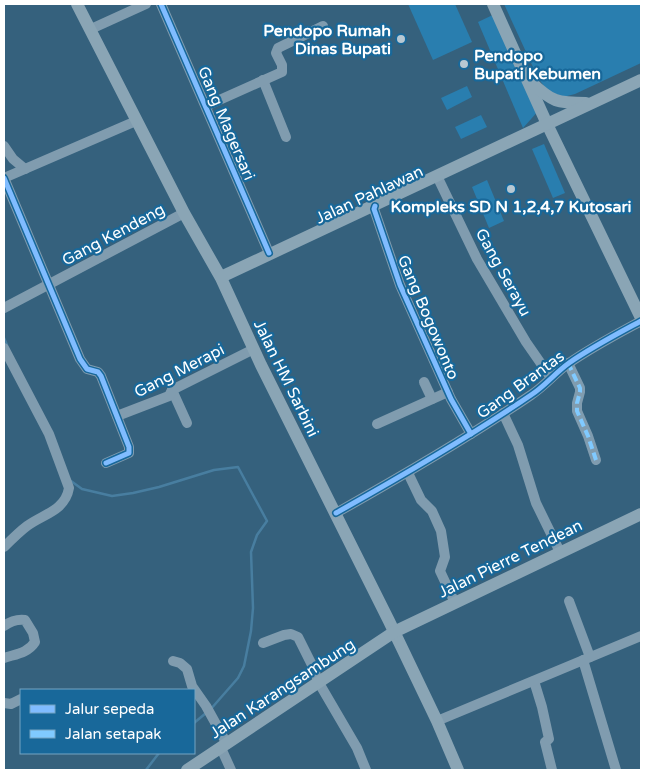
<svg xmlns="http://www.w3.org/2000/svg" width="645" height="774" viewBox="0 0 645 774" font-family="'Varela Round',sans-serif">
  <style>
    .green { fill: #297eaf }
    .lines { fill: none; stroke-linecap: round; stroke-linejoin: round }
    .stream { stroke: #487ea0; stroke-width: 2.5 }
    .minor { stroke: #809caf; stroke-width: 10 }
    .major { stroke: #8aa5b5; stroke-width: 12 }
    .quiet { stroke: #80caff; stroke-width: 4; stroke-dasharray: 8 4; stroke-linecap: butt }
    .cycleway-casing { stroke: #18689a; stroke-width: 8 }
    .cycleway { stroke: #80bcff; stroke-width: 5 }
    .poi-dot { fill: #b8c8d2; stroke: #18689a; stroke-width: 2 }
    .labels { text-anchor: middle; stroke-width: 4.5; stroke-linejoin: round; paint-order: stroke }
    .poi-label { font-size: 16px; font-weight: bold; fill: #fff; stroke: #18689a; text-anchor: end }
    .street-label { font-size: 16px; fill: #fff; stroke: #18689a }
  </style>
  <rect width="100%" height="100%" fill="#35617d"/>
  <g class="green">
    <path d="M408,4H455L472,42L433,60Z"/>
    <path d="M504,4H641V63L575,94L563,97L547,90L538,78Z"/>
    <path d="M497,13L540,109L523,128L478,22Z"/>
    <path d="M467,86L472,97L447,110L441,98Z"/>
    <path d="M481,115L487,127L461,139L455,127Z"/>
    <path d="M544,144L565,193L553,198L532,149Z"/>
    <path d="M487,180L504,221L489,228L472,187Z"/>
  </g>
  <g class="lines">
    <g class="stream">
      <path d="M4,338L7,345"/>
      <path d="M71,481L82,489L112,496L133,493L159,487L214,470L238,467L267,521L257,535L251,552L253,608L251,631L244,666L238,678L210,710"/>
      <path d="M194,723L206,713"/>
      <path d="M146,770L159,753"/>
    </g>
    <g class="minor">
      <path d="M161,4L269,253"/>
      <path d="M91,29L146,4"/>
      <path d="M263,80L286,137"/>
      <path d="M206,106L282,72V65L276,53L278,48L323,26"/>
      <path d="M4,146L13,159L25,169"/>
      <path d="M437,176L477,259L526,342L551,378"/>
      <path d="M4,178L80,359L87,369L98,372L101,376L129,447V453L106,463"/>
      <path d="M4,178L136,121"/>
      <path d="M375,206L374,209L400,285L451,399L471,434"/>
      <path d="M4,308L184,213"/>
      <path d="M4,348L49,434L69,488C65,511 43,514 27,526C19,532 11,540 4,547"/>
      <path d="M568,363L580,388V392L577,403V411L588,436L596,460"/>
      <path d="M424,382L432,399"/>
      <path d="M172,390L187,423"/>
      <path d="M503,413L518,445L536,503L560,552"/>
      <path d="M117,416L169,396L172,390L254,349"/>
      <path d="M377,424L448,392"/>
      <path d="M408,473L421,500L432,511L441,531L445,557L440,571L455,603"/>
      <path d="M336,513C402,476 468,438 531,395C545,386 555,373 569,363C592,347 617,334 641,321"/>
      <path d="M569,601L590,657"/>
      <path d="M4,626C11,621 17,619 25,620L33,633L35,642C28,653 16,654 4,658"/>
      <path d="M263,643L284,635L291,634L298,637L312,665L319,683L357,748L366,770"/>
      <path d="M583,660L616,770"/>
      <path d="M173,661L180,663L187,669L192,686L206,706L227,744"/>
      <path d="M534,681L542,707L549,739L545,742L552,770"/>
      <path d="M4,703L11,704L21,699"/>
      <path d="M437,721L641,636"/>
      <path d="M221,748L231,770"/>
    </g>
    <g class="major">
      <path d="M77,4L184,213L221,278L261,365L389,621L437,721L458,770"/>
      <path d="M493,4L547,124L641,318"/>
      <path d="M531,82C552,102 557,103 586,103"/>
      <path d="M221,277L641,80"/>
      <path d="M187,770L394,632L641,514"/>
    </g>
    <path class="quiet" d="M568,363L580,388V392L577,403V411L588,436L596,460"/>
    <defs>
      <g id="cycleway">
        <path d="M161,4L269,253"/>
        <path d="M4,178L80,359L87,369L98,372L101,376L129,447V453L106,463"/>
        <path d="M375,206L374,209L400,285L451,399L471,434"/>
        <path d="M336,513C402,476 468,438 531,395C545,386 555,373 569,363C592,347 617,334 641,321"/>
      </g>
    </defs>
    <use href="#cycleway" class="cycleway-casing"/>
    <use href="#cycleway" class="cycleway"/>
  </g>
  <g class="poi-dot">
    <circle cx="401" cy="39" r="5"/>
    <circle cx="464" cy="64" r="5"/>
    <circle cx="511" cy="189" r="5"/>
  </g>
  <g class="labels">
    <g class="poi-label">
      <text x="391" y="36">Pendopo Rumah<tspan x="391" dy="18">Dinas Bupati</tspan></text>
      <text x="474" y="61" text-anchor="start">Pendopo<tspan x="474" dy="18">Bupati Kebumen</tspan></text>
      <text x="511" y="212" text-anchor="middle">Kompleks SD N 1,2,4,7 Kutosari</text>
    </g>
    <g class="street-label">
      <text transform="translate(227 123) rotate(67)" y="6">Gang Magersari</text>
      <text transform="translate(369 194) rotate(-25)" y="6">Jalan Pahlawan</text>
      <text transform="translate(113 234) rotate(-28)" y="6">Gang Kendeng</text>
      <text transform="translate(504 272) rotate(61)" y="6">Gang Serayu</text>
      <text transform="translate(429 317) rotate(67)" y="6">Gang Bogowonto</text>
      <text transform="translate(179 370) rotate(-27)" y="6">Gang Merapi</text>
      <text transform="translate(287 378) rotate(64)" y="6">Jalan HM Sarbini</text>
      <text transform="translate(520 384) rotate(-36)" y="6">Gang Brantas</text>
      <text transform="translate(510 558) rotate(-26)" y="6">Jalan Pierre Tendean</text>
      <text transform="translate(282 688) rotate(-33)" y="6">Jalan Karangsambung</text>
    </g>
  </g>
  <rect width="645" height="774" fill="none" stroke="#ffffff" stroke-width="10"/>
  <rect x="20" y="689" width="175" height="65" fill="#18689a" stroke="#74a4c2"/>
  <rect x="30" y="705" width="25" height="8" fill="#80bcff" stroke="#74a4c2"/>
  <text x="65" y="714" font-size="15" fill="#ffffff">Jalur sepeda</text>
  <rect x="30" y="730" width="25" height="8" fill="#80caff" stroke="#74a4c2"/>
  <text x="65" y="739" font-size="15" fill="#ffffff">Jalan setapak</text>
</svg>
